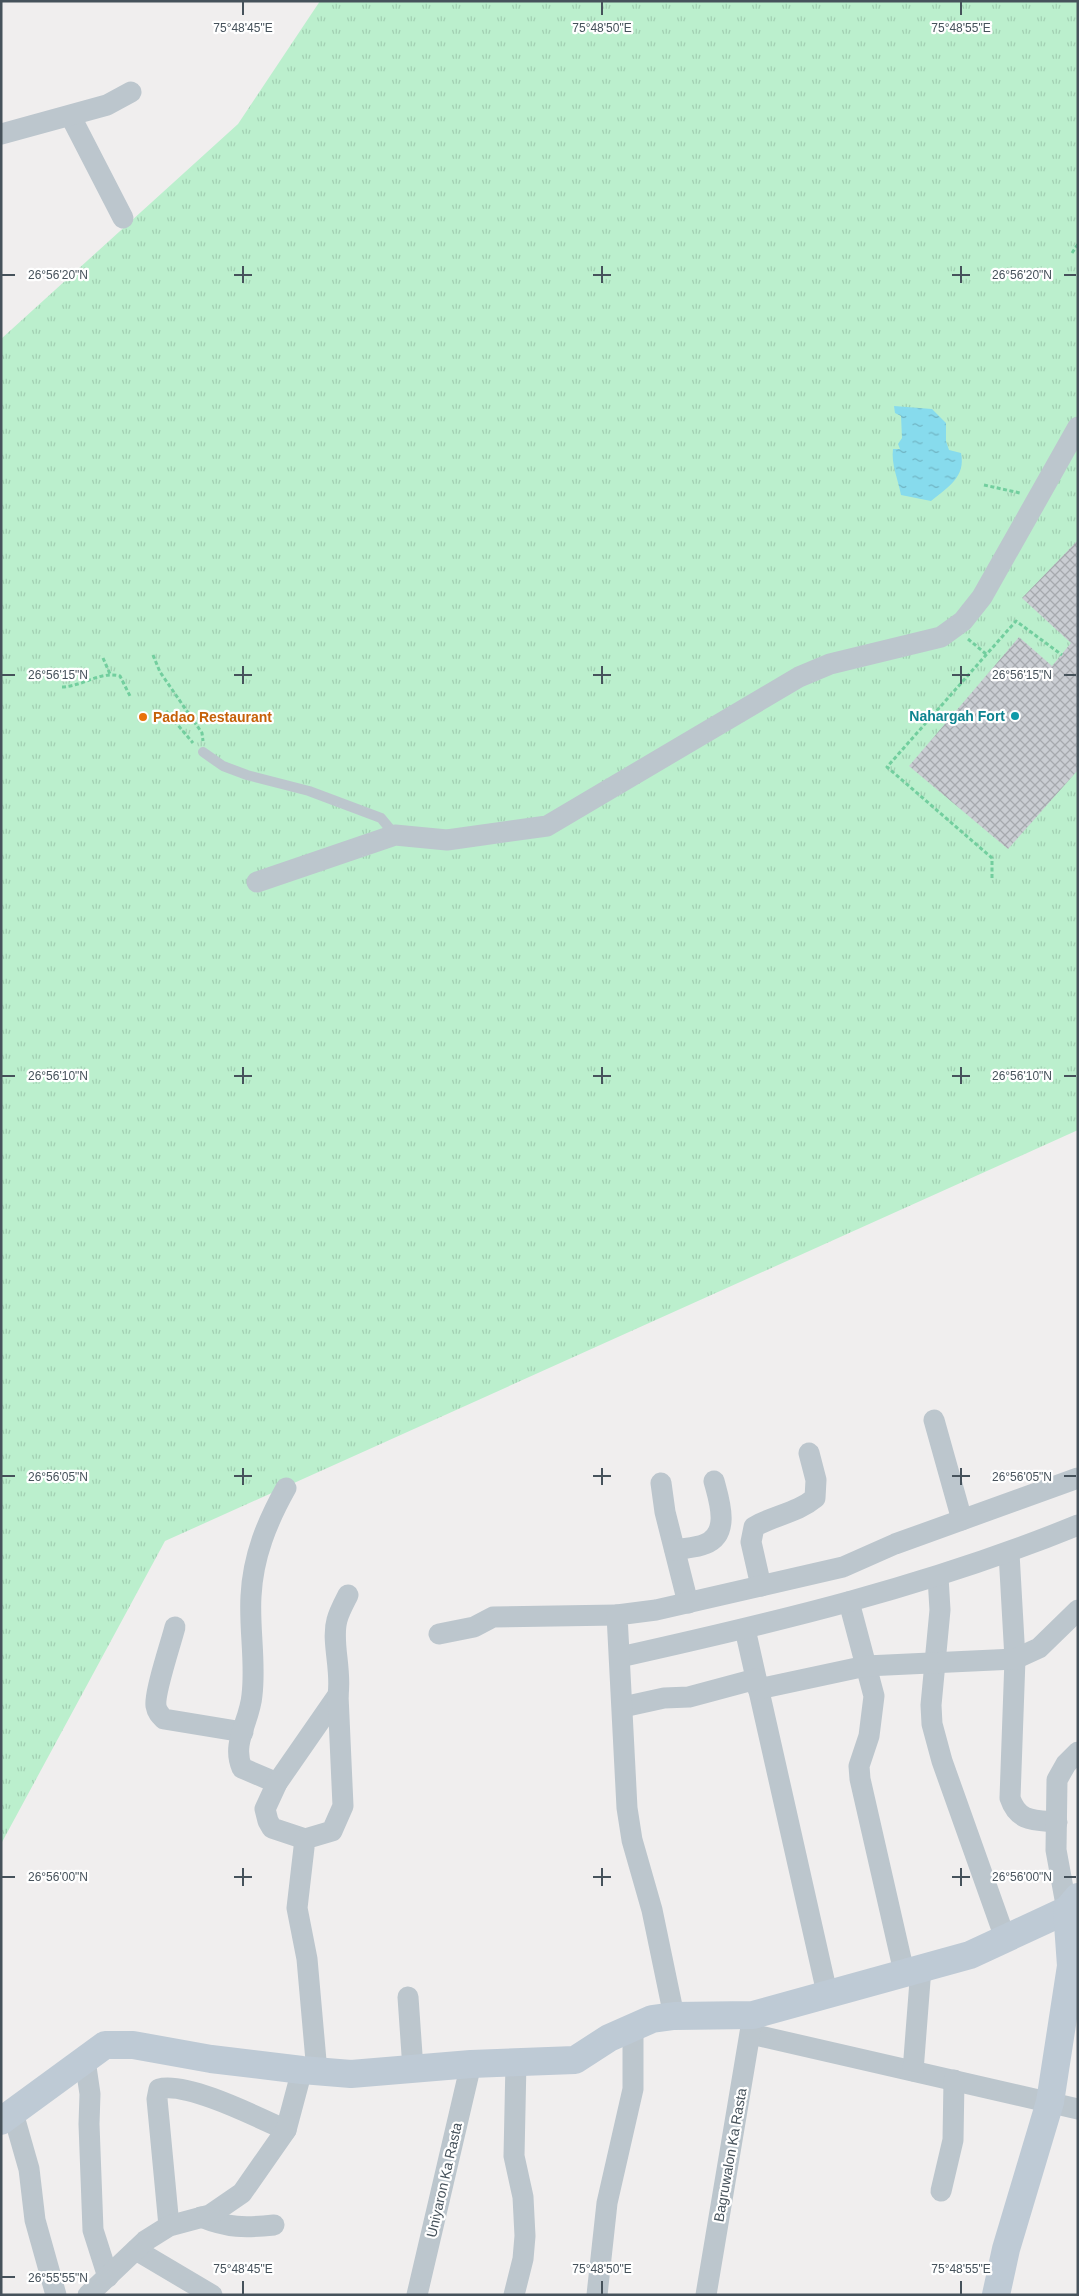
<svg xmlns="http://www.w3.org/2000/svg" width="1079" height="2296" viewBox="0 0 1079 2296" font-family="Arial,sans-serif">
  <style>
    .grass { fill: url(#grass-tufts) }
    .water { fill: url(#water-ripples) }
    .building { fill: url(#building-cross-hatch) }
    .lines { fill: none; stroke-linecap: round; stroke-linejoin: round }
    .path { stroke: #72ce9e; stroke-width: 3; stroke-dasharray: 4 2.5; stroke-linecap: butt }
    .lane { stroke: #bcc6cd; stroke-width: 10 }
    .street { stroke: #bcc6cd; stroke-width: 21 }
    .secondary { stroke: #becad5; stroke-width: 28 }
    .ticks { fill: none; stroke: #46525b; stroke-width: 2 }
    .culture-dot { fill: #0f9aa8; stroke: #fff; stroke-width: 2 }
    .food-dot { fill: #e8710a; stroke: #fff; stroke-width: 2 }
    .labels { text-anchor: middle; stroke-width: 4.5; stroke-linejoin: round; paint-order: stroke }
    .culture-label { font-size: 14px; font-weight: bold; fill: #0d838f; stroke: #fff; text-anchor: end }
    .food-label { font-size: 14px; font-weight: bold; fill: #c56008; stroke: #fff; text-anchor: start }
    .street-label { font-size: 14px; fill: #46525b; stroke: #fff }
    .ticks-label { font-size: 12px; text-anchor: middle; fill: #46525b; stroke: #fff; stroke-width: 4.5; stroke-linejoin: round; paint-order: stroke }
  </style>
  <defs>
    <pattern id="grass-tufts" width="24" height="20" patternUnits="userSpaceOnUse" patternTransform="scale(1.25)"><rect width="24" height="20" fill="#bbefcd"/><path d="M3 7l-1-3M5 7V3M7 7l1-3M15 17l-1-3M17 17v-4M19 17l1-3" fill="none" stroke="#a2cfb2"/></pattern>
    <pattern id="water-ripples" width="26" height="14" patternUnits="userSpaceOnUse" patternTransform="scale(1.25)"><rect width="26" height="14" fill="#87dbed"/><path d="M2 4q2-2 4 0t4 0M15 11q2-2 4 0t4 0" fill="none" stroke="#70b4c3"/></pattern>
    <pattern id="building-cross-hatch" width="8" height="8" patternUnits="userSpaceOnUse" patternTransform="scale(1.25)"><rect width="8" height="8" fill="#cacdd3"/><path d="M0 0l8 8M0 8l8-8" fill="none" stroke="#a6a9ae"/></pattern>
  </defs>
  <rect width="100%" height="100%" fill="#f0eeee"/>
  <path class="grass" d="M320,1H1078V1130L165,1541L1,1844V339L238,124Z"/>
  <path class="water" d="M894,406L932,409L946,423V441L949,450L961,453C966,477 948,487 931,501L901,495C898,479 891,464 893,449H900L898,444L902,438L901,416L895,413Z"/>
  <path class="building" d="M1078,540V770L1008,849L909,766L1019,637L1052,666L1071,643L1022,598Z"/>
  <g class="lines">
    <g class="path">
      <path d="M1072,253L1078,244"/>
      <path d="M984,485L1020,493"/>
      <path d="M968,639L986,654"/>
      <path d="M153,655L160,672L202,733L203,741"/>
      <path d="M103,658L110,674"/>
      <path d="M62,687C84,686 99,671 120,676L130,696"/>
      <path d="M166,711L193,743"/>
      <path d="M992,878V858L887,767L1016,621L1062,655"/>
    </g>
    <path class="lane" d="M203,752L223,766L247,775L309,791L381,818L395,835"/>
    <g class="street">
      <path d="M71,117L123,218"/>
      <path d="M1,134L107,105L131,92"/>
      <path d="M257,882L395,835L447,840L547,826L799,677L830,664L941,637L963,621L982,597L1078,427"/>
      <path d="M934,1420L962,1520"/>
      <path d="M661,1483L665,1512L688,1603"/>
      <path d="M675,1550C684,1548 696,1548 705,1544C731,1534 719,1500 714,1481"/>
      <path d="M1009,1553L1015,1659L1010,1798C1018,1822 1034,1820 1057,1822"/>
      <path d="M938,1577L940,1610L931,1705L932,1724L942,1761L1005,1938"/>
      <path d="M761,1586L751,1542L754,1527C774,1515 797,1513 815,1498L816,1480L809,1453"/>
      <path d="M849,1602L874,1696L869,1736L859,1766L860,1779L904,1972"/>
      <path d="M175,1627C171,1643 154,1693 156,1706C157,1712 160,1715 164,1719L243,1732"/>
      <path d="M745,1629L827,1993"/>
      <path d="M439,1634L474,1627L493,1617L617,1615"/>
      <path d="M620,1657C777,1622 929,1586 1078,1525"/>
      <path d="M758,1689L866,1666L1015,1659L1039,1648L1078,1610"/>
      <path d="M623,1707L664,1698L689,1697L756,1679"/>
      <path d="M277,1783L242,1768C231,1743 250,1721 252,1695C256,1662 249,1629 251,1596C253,1556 267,1522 286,1488"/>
      <path d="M305,1839L272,1828L268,1821L265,1809L277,1783L338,1695C342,1670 331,1641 337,1620C339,1612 344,1603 348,1595"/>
      <path d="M1067,1910L1056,1850L1057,1780L1066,1764L1078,1752"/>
      <path d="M408,1997L413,2069"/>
      <path d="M674,2016L652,1910L632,1840L627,1808L617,1615L656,1610L843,1567L895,1544L1078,1478"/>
      <path d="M751,2034L1078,2109"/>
      <path d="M85,2060L90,2094L89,2124L93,2230L108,2277"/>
      <path d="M913,2071L921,1968"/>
      <path d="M317,2072L307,1959L297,1908L305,1839L332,1831L343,1806L338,1695"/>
      <path d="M13,2113L29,2169L35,2220L56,2295"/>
      <path d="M941,2191L953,2140L954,2080"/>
      <path d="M201,2217C228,2228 245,2228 274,2225"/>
      <path d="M169,2226L157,2099L159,2089C186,2081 259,2118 286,2130"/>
      <path d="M136,2250L212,2295"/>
      <path d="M88,2295L145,2241L169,2226L210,2215L242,2193L286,2130L302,2070"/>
      <path d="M417,2295L471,2064"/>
      <path d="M514,2295L523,2259L525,2236L523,2197L514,2156L516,2062"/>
      <path d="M597,2295L607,2203L633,2089V2027"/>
      <path d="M706,2295L752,2021"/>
    </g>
    <g class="secondary">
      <path d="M1,2121L105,2045H133L211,2059L302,2070L351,2074L471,2064L575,2060L609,2038L652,2019L674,2016L753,2015L970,1955L1067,1910L1078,1897"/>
      <path d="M996,2295L1006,2249L1050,2102L1071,1966L1067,1910"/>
    </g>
  </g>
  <path class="ticks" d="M243,2V15M602,2V15M961,2V15M243,266V283M602,266V283M961,266V283M2,275H15M234,275H252M593,275H611M952,275H970M1064,275H1076M243,666V684M602,666V684M961,666V684M2,675H15M234,675H252M593,675H611M952,675H970M1064,675H1076M243,1067V1084M602,1067V1084M961,1067V1084M2,1076H15M234,1076H252M593,1076H611M952,1076H970M1064,1076H1076M243,1468V1485M602,1468V1485M961,1468V1485M2,1476H15M234,1476H252M593,1476H611M952,1476H970M1064,1476H1076M243,1868V1886M602,1868V1886M961,1868V1886M2,1877H15M234,1877H252M593,1877H611M952,1877H970M1064,1877H1076M2,2277H15M243,2281V2294M602,2281V2294M961,2281V2294"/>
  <circle class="culture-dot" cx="1015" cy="716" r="5"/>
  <circle class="food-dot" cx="143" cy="717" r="5"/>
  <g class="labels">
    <g class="culture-label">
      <text x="1005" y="721">Nahargah Fort</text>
    </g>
    <g class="food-label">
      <text x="153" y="722">Padao Restaurant</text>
    </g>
    <g class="street-label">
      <text transform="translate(730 2155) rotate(-80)" y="5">Bagruwalon Ka Rasta</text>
      <text transform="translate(444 2180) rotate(-77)" y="5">Uniyaron Ka Rasta</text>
    </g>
  </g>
  <g class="ticks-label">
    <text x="243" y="32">75°48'45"E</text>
    <text x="602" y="32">75°48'50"E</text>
    <text x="961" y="32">75°48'55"E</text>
    <text x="58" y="279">26°56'20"N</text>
    <text x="1022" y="279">26°56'20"N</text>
    <text x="58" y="679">26°56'15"N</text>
    <text x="1022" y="679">26°56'15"N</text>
    <text x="58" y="1080">26°56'10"N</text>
    <text x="1022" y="1080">26°56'10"N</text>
    <text x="58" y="1481">26°56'05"N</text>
    <text x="1022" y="1481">26°56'05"N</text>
    <text x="58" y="1881">26°56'00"N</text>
    <text x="1022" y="1881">26°56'00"N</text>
    <text x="243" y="2273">75°48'45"E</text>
    <text x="602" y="2273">75°48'50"E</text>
    <text x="961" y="2273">75°48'55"E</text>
    <text x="58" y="2282">26°55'55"N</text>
  </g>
  <rect width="1079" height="2296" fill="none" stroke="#46525b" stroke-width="5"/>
</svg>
